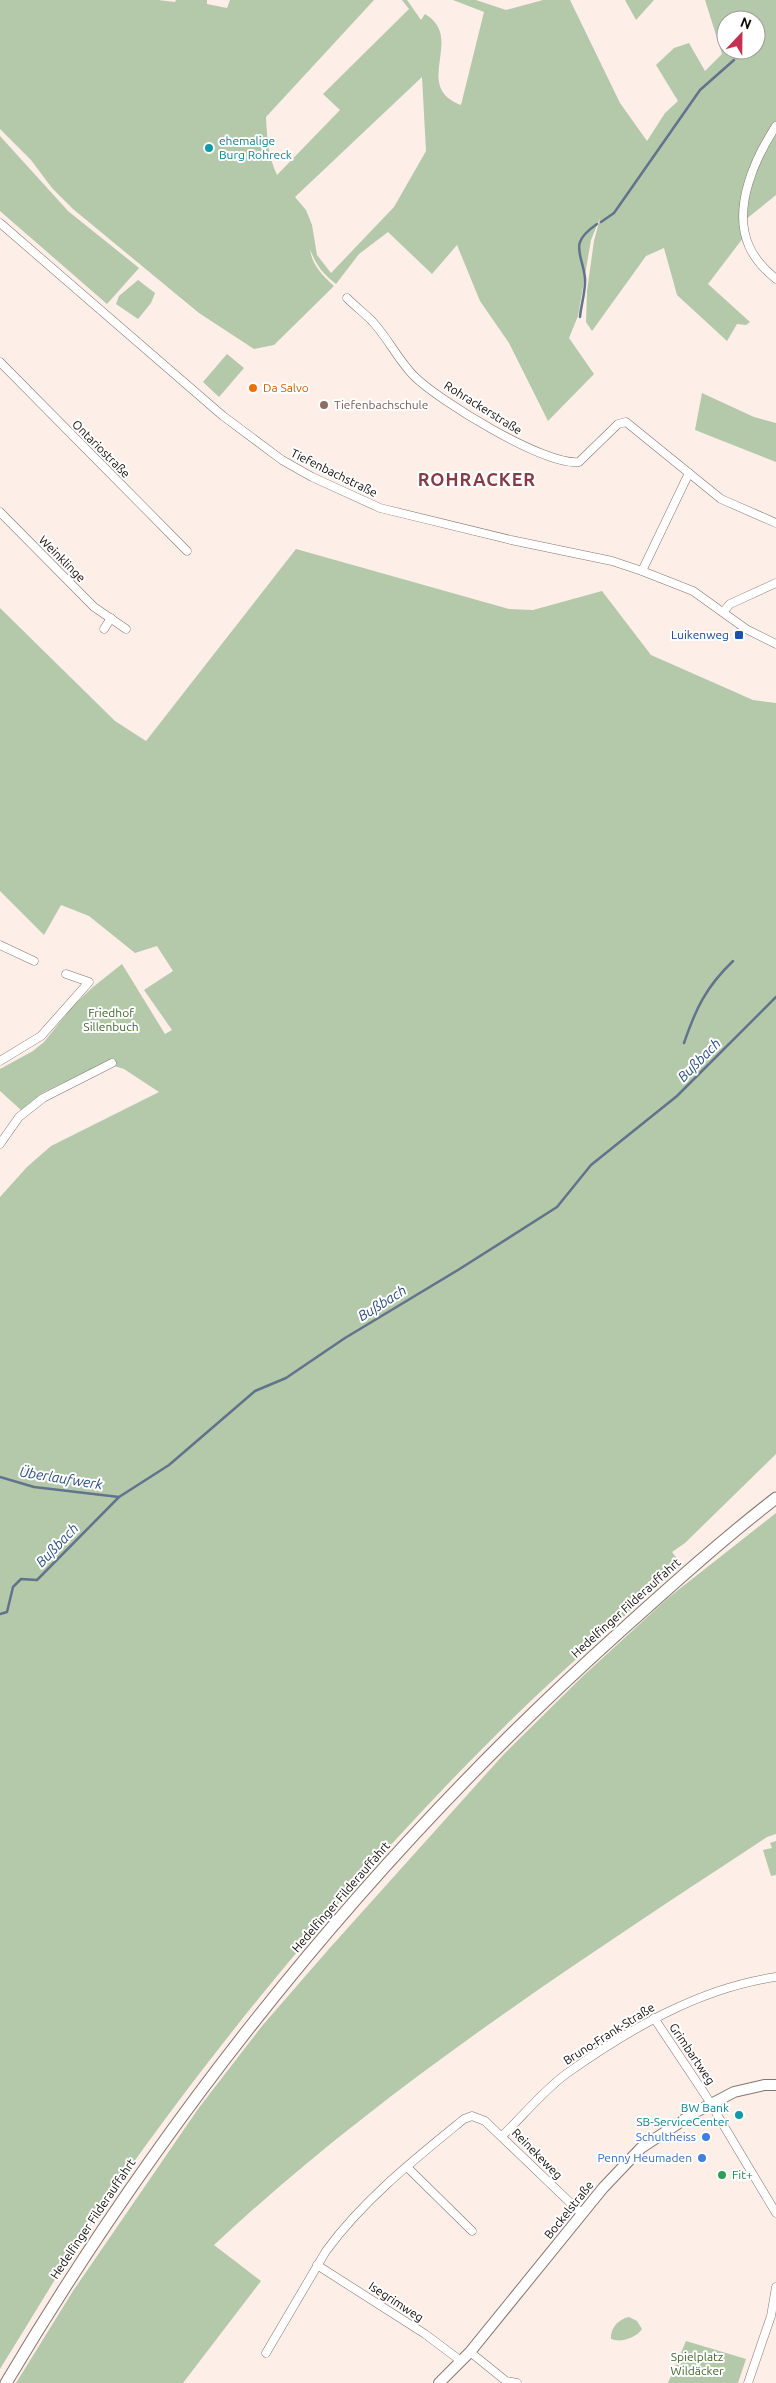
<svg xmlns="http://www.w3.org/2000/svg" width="776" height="2383" viewBox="0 0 776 2383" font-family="Ubuntu,sans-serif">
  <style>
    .green { fill: #b4c8aa; fill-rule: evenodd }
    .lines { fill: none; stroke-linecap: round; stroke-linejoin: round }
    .stream { stroke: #62738c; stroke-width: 2.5 }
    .minor-casing { stroke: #85756d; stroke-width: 9 }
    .tertiary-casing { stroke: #85756d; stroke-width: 12 }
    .secondary-casing { stroke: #85756d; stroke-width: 13 }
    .minor { stroke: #fff; stroke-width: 8 }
    .tertiary { stroke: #fff; stroke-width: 10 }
    .secondary { stroke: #fff; stroke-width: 11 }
    .culture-dot { fill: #0f9aa8; stroke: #fff; stroke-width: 2 }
    .food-dot { fill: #e8710a; stroke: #fff; stroke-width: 2 }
    .education-dot { fill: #8d6e63; stroke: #fff; stroke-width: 2 }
    .transit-dot { fill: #1a4fb4; stroke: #fff; stroke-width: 2 }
    .shop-dot { fill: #3f7fe0; stroke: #fff; stroke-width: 2 }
    .leisure-dot { fill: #2e9e5b; stroke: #fff; stroke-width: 2 }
    .labels { text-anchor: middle; stroke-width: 4; stroke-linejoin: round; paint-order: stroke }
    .culture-label { font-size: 12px; fill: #0d838f; stroke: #fff; text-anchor: start }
    .food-label { font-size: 12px; fill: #c56008; stroke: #fff; text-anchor: start }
    .education-label { font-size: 12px; fill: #785e54; stroke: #fff; text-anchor: start }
    .street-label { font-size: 12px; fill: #110b08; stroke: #fff }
    .transit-label { font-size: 12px; fill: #164399; stroke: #fff; text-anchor: end }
    .park-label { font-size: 12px; fill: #40632b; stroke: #fff }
    .shop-label { font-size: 12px; fill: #366cbe; stroke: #fff; text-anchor: end }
    .leisure-label { font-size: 12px; fill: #27864d; stroke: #fff; text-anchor: start }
    .water-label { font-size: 14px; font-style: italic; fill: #2a4c7e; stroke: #fff }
    .district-label { font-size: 18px; font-weight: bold; letter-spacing: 1px; fill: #853c46; stroke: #fff }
  </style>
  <rect width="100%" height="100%" fill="#fdeee7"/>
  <g class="green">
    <path d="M0,0H158L175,2L176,0H207V4L227,8L230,0H374L266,117C267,138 268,156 277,175L340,110L323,94L409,9L402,0H407L421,20L425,14C466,38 411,86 461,105L484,12L453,0H476L506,10L543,0H570L620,103L647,141L665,113L678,101L656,65L674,48L689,43L705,71L722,54L705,0H776V122L750,170L743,238L708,284L750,322L746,325L737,324L727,341L677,295L664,248L646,256L592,331L586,322L587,291L594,241L600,218L591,240L578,316L569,338L594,374L548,421L509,343L480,301L457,245L432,274L388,232L359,254L336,284C322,273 316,265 310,249C312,265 322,275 334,286L274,345L254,349L199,313L73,209L52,188L31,160L0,129ZM726,20H756V50H726ZM422,77L426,151L394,207L331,273L317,255L312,225L306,210L295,197Z"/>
    <path d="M625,0H654L636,20Z"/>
    <path d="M776,128V195L745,220C749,181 759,162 776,128Z"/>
    <path d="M0,136L68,211L139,268L107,304L0,211Z"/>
    <path d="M138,280L155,293L151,303L138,319L116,304L119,296Z"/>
    <path d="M227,354L244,368L219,397L203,382Z"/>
    <path d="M702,393L754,417L776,423V462L695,430Z"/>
    <path d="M296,549L509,609L533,610L602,591L651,655L753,700L776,703V1454L685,1543L672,1552L682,1565C617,1623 551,1679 490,1741C347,1884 210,2050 96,2216C62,2266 32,2318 0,2369V1197L27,1167L51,1146L159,1092L124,1069L104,1063L42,1093L21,1110L0,1091V1069L33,1051L44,1042L73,1006L93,987L122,964L165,1034L172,1030L144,990L173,971L157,946L135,953L89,916L61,905L44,935L0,891V608L115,721L146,741Z"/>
    <path d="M776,1513V1834L767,1837C576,1963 382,2088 214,2245L261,2281L183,2383H16L73,2291L198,2109L262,2026L328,1950L504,1754L583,1676L668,1598Z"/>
    <path d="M776,1841V1875L771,1876L763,1850L772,1848L770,1843Z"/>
    <path d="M629,2317L637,2321L642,2329C636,2338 621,2343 611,2339C610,2329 618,2319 629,2317Z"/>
    <path d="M686,2341L746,2359L738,2383H668Z"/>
  </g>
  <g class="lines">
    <g class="stream">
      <path d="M601,222L614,213L700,90L734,60"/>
      <path d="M580,317C581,305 586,290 585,278C582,252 568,244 597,224"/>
      <path d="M684,1043C696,1008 706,987 733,961"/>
      <path d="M0,1477L34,1487L119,1497"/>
      <path d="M0,1614L7,1612L13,1587L21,1579L37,1580L119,1497L169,1465L255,1391L286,1378L345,1338L458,1270L557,1207L591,1165L677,1096L776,997"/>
    </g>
    <defs>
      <g id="minor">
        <path d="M776,126C755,158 732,208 749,246C755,260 765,270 776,279"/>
        <path d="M0,223L223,416L282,460L312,477L380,508L511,540L612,561L642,571L693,591L746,629L776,644"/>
        <path d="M347,298C355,306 364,313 372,321C388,338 398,360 414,376C439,401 545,466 579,462L618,424L626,422L721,499L776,523"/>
        <path d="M0,362L187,551"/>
        <path d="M0,512L94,607L126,629"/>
        <path d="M642,571L689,473"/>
        <path d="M723,612L730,604L776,583"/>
        <path d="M104,629L111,618"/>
        <path d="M0,945L34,961"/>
        <path d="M0,1061L41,1036L89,982L66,974"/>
        <path d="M0,1144L19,1117L43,1098L112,1063"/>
        <path d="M654,2018L706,2096L776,2213"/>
        <path d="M502,2136C523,2116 543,2091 566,2074C628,2030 699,1988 776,1977"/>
        <path d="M407,2167L472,2231"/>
        <path d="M317,2265L425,2334L461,2361"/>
        <path d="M470,2352L506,2381L517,2383"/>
        <path d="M266,2353L326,2251C364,2199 415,2159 464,2119L472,2116L485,2121L582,2214"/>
        <path d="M748,2383L771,2316L776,2287"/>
      </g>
      <path id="tertiary" d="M439,2383L470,2352L603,2188L641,2148L694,2113L734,2092L764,2085H776"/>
      <path id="secondary" d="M6,2383C173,2102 380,1847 623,1629C673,1584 723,1539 776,1498"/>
    </defs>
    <use href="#minor" class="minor-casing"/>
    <use href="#tertiary" class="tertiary-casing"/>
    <use href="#secondary" class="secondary-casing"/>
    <use href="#minor" class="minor"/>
    <use href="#tertiary" class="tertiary"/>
    <use href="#secondary" class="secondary"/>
  </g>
  <g class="culture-dot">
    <circle cx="209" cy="148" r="5"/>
    <circle cx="739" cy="2115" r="5"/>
  </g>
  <circle class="food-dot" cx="253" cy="388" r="5"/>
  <circle class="education-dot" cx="324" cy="405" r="5"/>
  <rect class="transit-dot" x="734" y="630" width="10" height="10" rx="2.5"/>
  <g class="shop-dot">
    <circle cx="706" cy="2137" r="5"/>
    <circle cx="702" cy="2158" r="5"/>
  </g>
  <circle class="leisure-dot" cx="722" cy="2175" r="5"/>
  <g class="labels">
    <g class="culture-label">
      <text x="219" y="145">ehemalige<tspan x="219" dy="14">Burg Rohreck</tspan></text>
      <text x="729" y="2112" text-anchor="end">BW Bank<tspan x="729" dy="14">SB-ServiceCenter</tspan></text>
    </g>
    <g class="food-label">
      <text x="263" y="392">Da Salvo</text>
    </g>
    <g class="education-label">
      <text x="334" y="409">Tiefenbachschule</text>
    </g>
    <g class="street-label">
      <text transform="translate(483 408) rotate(32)" y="4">Rohrackerstraße</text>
      <text transform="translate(101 449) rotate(45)" y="4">Ontariostraße</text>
      <text transform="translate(334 473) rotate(26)" y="4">Tiefenbachstraße</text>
      <text transform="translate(62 559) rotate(45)" y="4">Weinklinge</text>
      <text transform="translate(626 1608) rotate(-42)" y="4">Hedelfinger Filderauffahrt</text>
      <text transform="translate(341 1897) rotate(-49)" y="4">Hedelfinger Filderauffahrt</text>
      <text transform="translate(609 2034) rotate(-32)" y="4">Bruno-Frank-Straße</text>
      <text transform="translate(692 2054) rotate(56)" y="4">Grimbartweg</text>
      <text transform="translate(537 2154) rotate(45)" y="4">Reinekeweg</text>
      <text transform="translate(569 2210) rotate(-51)" y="4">Bockelstraße</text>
      <text transform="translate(93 2219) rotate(-56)" y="4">Hedelfinger Filderauffahrt</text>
      <text transform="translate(396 2302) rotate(33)" y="4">Isegrimweg</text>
    </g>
    <g class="transit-label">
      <text x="729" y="639">Luikenweg</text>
    </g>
    <g class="park-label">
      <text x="111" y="1017">Friedhof<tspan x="111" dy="14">Sillenbuch</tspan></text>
      <text x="697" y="2361">Spielplatz<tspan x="697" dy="14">Wildäcker</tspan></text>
    </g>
    <g class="shop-label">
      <text x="696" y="2141">Schultheiss</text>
      <text x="692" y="2162">Penny Heumaden</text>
    </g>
    <g class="leisure-label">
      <text x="732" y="2179">Fit+</text>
    </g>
    <g class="water-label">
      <text transform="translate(699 1060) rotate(-45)" y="5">Bußbach</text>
      <text transform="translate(382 1303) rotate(-32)" y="5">Bußbach</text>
      <text transform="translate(61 1478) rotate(9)" y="5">Überlaufwerk</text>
      <text transform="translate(57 1545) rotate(-46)" y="5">Bußbach</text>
    </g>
    <g class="district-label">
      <text x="477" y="486">ROHRACKER</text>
    </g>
  </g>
  <g transform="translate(741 35) rotate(22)"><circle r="24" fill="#ffffff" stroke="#a09d9c"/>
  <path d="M0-4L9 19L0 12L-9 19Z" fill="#c33251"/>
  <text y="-8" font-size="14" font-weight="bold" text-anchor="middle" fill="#110b08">N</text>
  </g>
</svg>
